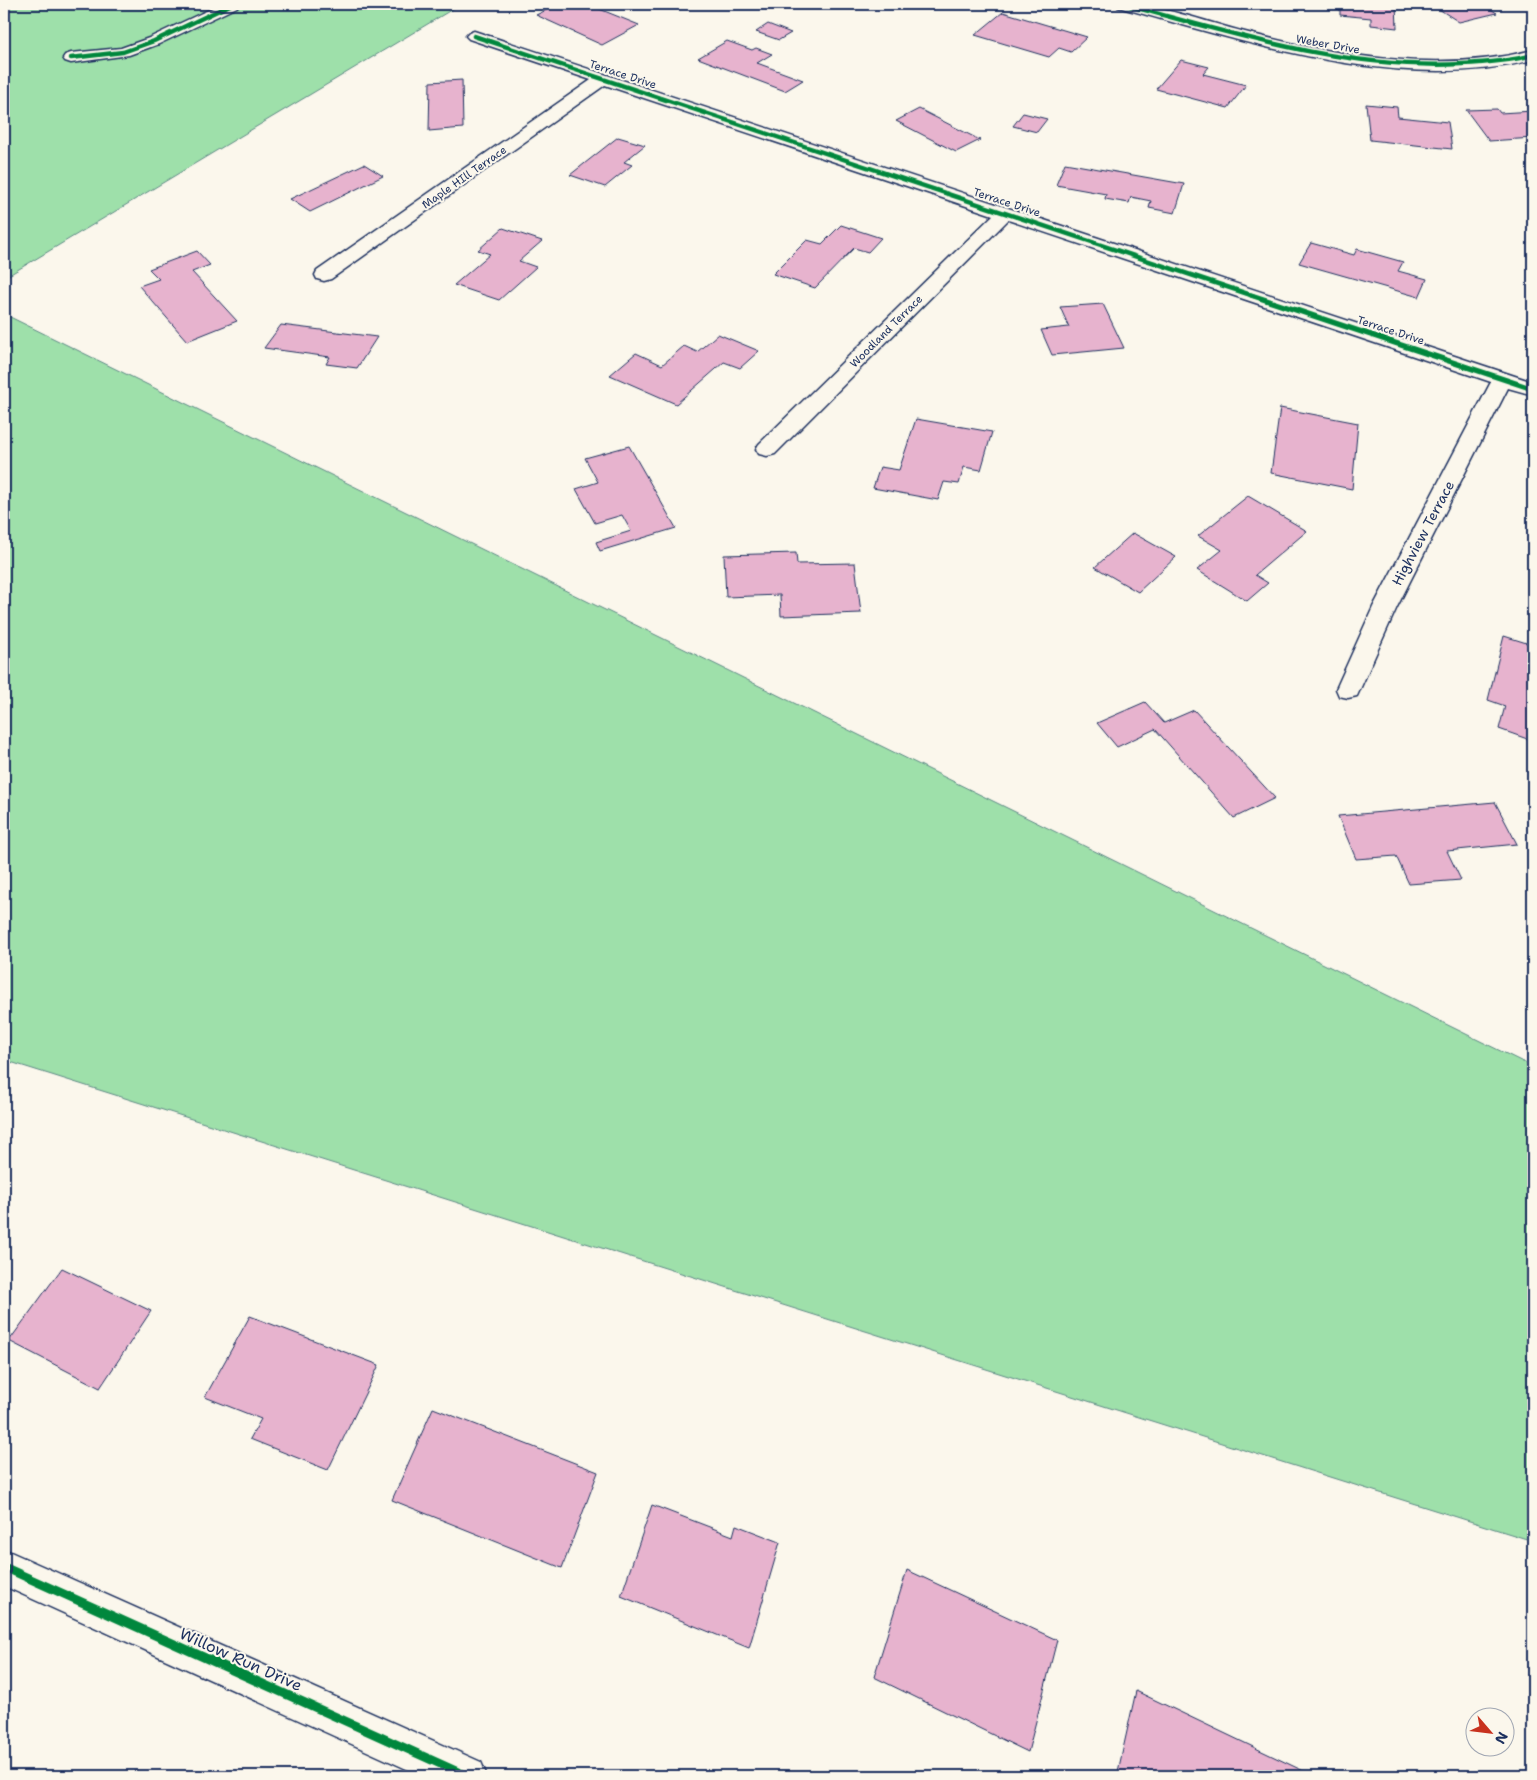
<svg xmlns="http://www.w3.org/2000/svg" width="1537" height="1780" viewBox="0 0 1537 1780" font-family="'Shantell Sans',sans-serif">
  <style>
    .green { fill: #9ee0aa; stroke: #5c8884 }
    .building { fill: #e7b3ce; stroke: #1b2f5e }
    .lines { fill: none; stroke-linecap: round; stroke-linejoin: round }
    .minor-casing { stroke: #1b2f5e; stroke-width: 3 }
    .minor { fill: #fbf7ec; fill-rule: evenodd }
    .cycleway-far2-casing { stroke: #fbf7ec; stroke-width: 6 }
    .cycleway-far1-casing { stroke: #fbf7ec; stroke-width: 8 }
    .cycleway-casing { stroke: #fbf7ec; stroke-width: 12 }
    .cycleway-far2 { stroke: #00873e; stroke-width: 4.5 }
    .cycleway-far1 { stroke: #00873e; stroke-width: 5.5 }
    .cycleway { stroke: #00873e; stroke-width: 9 }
    .labels { text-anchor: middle; stroke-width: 4; stroke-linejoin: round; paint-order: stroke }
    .far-street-label { font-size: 11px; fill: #1b2f5e; stroke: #fbf7ec }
    .street-label { font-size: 14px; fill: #1b2f5e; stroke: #fbf7ec }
    .near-street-label { font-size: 16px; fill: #1b2f5e; stroke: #fbf7ec }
  </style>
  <rect width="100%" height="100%" fill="#fbf7ec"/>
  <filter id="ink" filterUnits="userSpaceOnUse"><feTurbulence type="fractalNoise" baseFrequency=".02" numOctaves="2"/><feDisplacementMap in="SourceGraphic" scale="10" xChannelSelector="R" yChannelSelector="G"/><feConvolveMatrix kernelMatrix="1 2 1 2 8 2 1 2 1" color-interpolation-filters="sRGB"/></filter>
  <g filter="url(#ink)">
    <g class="green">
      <path d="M4,4H461L4,278Z"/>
      <path d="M4,314L1533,1067V1541L4,1060Z"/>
    </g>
    <g class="building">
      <path d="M559,4H587L639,25L602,45L536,15Z"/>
      <path d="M1340,4H1396L1397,28L1371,25V18L1340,15Z"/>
      <path d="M1431,4H1482L1497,13L1459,22Z"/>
      <path d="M1003,12L1087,37L1071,52L1059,48L1049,57L975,35Z"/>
      <path d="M768,24L791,33L779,40L756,32Z"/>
      <path d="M727,41L752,50L756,48L772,54L757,63L803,80L785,91L698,58Z"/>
      <path d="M1181,60L1209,67L1203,74L1246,85L1228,108L1156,89Z"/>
      <path d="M462,80L463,128L429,131L430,82Z"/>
      <path d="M1366,104L1397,107L1398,117L1448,122L1452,149L1370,140Z"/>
      <path d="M919,109L980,140L956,152L896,121Z"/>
      <path d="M1497,109L1500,113L1533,111V138L1489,141L1466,110Z"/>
      <path d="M1023,113L1047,119L1037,132L1013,126Z"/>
      <path d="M618,137L645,145L624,162L632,165L605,187L570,175Z"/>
      <path d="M1065,163L1184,184L1175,213L1149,208L1151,201L1131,197L1129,203L1105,199L1106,194L1056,185Z"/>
      <path d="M364,164L383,176L310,212L290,199Z"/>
      <path d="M841,225L881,238L868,252L854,248L815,288L773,274L807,240L822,244Z"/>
      <path d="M503,228L542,241L519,261L536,267L499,300L454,285L490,254L478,250Z"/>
      <path d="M1311,243L1354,255L1357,249L1403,262L1398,271L1427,279L1419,297L1299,263Z"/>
      <path d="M197,251L210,265L192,272L237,321L187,341L139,286L159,279L149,269Z"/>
      <path d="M1103,304L1124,348L1052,355L1041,330L1069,327L1060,307Z"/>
      <path d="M281,325L377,337L357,368L326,364L330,357L264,348Z"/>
      <path d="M718,334L759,351L740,368L724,362L676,404L610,375L636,353L662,365L684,346L697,352Z"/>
      <path d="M1280,408L1358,423L1352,489L1271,473Z"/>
      <path d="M916,419L992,432L981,470L964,467L959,484L944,482L938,500L873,488L880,467L899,470Z"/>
      <path d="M629,446L676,528L600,551L596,542L631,531L622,515L595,523L576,489L598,482L585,458Z"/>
      <path d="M1248,496L1307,531L1255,575L1268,583L1247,601L1197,570L1222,550L1198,536Z"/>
      <path d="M1133,533L1176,557L1138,592L1095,567Z"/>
      <path d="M796,553L797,564L855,563L861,613L781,616L780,595L726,597L724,555Z"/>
      <path d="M1504,636L1533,645V741L1499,729L1505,706L1488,700Z"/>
      <path d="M1145,702L1164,723L1194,710L1275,798L1234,818L1155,729L1117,747L1097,723Z"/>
      <path d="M1495,802L1517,844L1447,851L1461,880L1409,884L1396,856L1356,859L1338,816Z"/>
      <path d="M62,1268L151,1311L100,1388L9,1341Z"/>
      <path d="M250,1316L379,1365L328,1470L250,1439L261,1419L205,1397Z"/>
      <path d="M433,1408L598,1472L562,1568L392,1500Z"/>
      <path d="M652,1505L733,1536L736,1525L780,1542L749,1648L621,1596Z"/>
      <path d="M907,1570L1057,1640L1028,1752L874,1677Z"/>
      <path d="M1136,1691L1314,1776H1117Z"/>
    </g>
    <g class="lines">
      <defs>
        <g id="minor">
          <path d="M221,4H239L237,7L159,44L129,55L71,63L65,61L63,58L65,55L71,53L121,48L149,38Z"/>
          <path d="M1116,4C1159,4 1203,21 1245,32C1337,56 1439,74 1533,50V60C1400,94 1246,42 1118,7Z"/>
          <path d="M474,31L1533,382V395L1508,388L1397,607L1357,696L1348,698L1339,696L1336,689L1373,607L1491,382L1008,220L775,454L767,456L759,454L756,449L759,444L993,215L605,85L331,279L324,281L317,279L315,275L317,271L591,80L469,39L466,36L469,33Z"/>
          <path d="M4,1549L481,1762L487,1776H422L4,1586Z"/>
        </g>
      </defs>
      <use href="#minor" class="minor-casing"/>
      <use href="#minor" class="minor"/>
      <defs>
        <g id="cycleway-far2">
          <path d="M1123,4C1234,34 1345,70 1462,64C1486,63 1510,61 1533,55"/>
          <path d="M474,36L1254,296"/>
          <path d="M71,58L123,52L154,41L232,4"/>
        </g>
        <path id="cycleway-far1" d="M1251,295L1533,389"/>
        <path id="cycleway" d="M4,1567L467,1776"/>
      </defs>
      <use href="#cycleway-far2" class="cycleway-far2-casing"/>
      <use href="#cycleway-far1" class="cycleway-far1-casing"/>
      <use href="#cycleway" class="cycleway-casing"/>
      <use href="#cycleway-far2" class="cycleway-far2"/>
      <use href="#cycleway-far1" class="cycleway-far1"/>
      <use href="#cycleway" class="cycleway"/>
    </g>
  </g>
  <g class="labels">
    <g class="far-street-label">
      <text transform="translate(1328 44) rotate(10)" y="4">Weber Drive</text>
      <text transform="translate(623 74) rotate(18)" y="4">Terrace Drive</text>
      <text transform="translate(464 177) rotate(-35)" y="4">Maple HIll Terrace</text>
      <text transform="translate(1007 202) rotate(18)" y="4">Terrace Drive</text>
      <text transform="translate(1391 330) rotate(18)" y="4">Terrace Drive</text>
      <text transform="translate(886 331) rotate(-45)" y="4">Woodland Terrace</text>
    </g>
    <g class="street-label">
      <text transform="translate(1423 533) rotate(-62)" y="5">Highview Terrace</text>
    </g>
    <g class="near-street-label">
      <text transform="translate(241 1659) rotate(24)" y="6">Willow Run Drive</text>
    </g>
  </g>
  <rect width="1537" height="1780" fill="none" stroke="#fbf7ec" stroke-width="20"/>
  <rect x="10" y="10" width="1517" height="1760" fill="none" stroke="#1b2f5e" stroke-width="2" filter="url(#ink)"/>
  <g transform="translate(1490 1732) rotate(118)"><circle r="24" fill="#fbf7ec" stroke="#a1a7b3"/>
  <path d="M0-4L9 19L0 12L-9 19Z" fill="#c8321e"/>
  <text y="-8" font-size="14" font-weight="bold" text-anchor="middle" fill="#1b2f5e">N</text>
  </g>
</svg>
